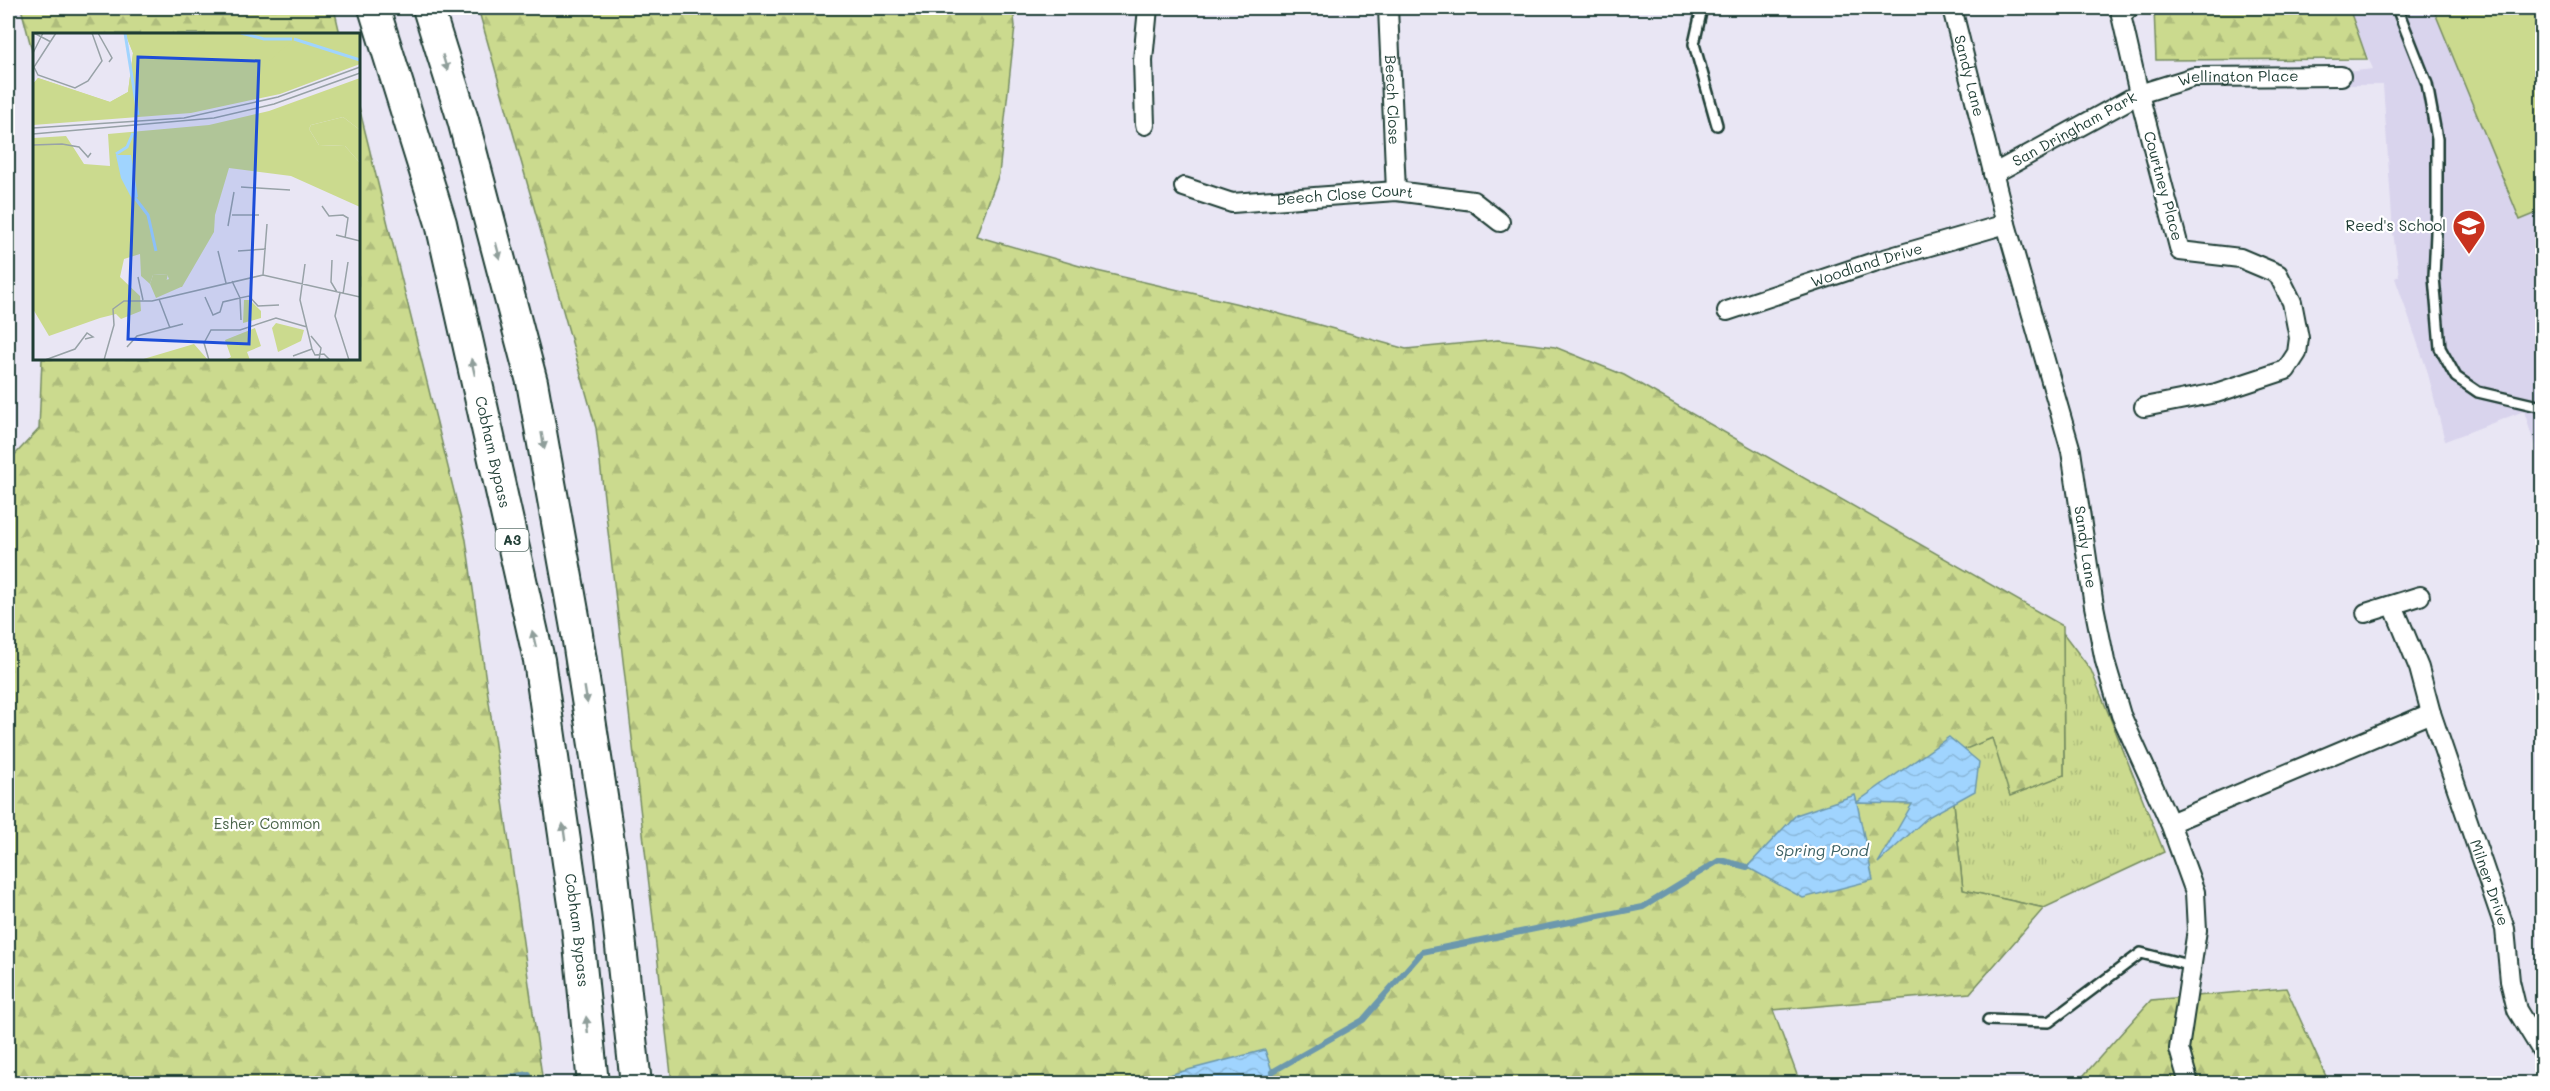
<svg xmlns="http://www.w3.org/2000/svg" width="2550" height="1091" viewBox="0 0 2550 1091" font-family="Mali,sans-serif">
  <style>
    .built { fill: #d9d4ed }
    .grass { fill: url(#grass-tufts); stroke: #758c61; stroke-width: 1.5 }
    .forest { fill: url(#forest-firs); stroke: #758c61; stroke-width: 1.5 }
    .garden { fill: #cbda8e; stroke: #758c61; stroke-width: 1.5 }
    .water { fill: url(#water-waves); stroke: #6c98ad; stroke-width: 1.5 }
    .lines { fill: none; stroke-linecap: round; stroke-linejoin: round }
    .stream { stroke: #6c98ad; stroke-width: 6 }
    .service-casing { stroke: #1f3d34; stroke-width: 14 }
    .minor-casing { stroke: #1f3d34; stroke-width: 22 }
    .trunk-casing { stroke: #1f3d34; stroke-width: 34 }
    .service { stroke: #fff; stroke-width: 9 }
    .minor { stroke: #fff; stroke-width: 18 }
    .trunk { stroke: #fff; stroke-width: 30 }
    .oneway { fill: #8f9e9a }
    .labels { text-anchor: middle; stroke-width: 4.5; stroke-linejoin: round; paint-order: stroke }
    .shield { fill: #fff; stroke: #627771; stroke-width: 1.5 }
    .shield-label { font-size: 14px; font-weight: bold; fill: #1f3d34 }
    .street-label { font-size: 15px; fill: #1f3d34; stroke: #fff }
    .poi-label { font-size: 15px; fill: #1f3d34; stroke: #fff; text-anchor: end }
    .park-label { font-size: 15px; fill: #4a644a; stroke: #fff }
    .water-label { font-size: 16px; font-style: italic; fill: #3f6366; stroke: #fff }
    .inset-river { fill: none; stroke: #a0d4fe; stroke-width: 3 }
    .inset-road { fill: none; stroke: #98a2a7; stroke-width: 1.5 }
    .view { fill: #1d4ed8; fill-opacity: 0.15; stroke: #1d4ed8; stroke-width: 3 }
    .inset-edge { fill: none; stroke: #1f3d34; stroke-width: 3 }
  </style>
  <defs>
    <pattern id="grass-tufts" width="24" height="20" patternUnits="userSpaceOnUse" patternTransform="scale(1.5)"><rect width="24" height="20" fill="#cbda8e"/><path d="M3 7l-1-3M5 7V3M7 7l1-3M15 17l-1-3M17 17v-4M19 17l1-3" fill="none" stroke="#aebc7b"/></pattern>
    <pattern id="forest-firs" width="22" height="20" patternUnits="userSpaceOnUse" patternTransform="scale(1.5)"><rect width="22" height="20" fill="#cbda8e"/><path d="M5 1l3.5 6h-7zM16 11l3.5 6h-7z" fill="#aebc7b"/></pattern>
    <pattern id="water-waves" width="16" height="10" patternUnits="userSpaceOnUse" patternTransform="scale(1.5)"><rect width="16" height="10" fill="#a0d4fe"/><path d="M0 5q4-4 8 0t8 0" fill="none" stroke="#89b7da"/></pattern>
  </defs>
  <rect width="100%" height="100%" fill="#e9e6f4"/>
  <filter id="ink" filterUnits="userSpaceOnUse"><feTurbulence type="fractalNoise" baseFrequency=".0167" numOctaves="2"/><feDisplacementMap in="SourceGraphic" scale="12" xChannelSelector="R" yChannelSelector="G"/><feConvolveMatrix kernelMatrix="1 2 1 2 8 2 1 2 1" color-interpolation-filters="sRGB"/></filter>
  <g filter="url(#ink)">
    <path class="built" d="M2347,8H2542V469L2524,411L2445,441L2427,370L2395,278L2399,276L2393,232L2383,85H2343L2344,79L2338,73L2373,69Z"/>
    <path class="grass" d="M2063,633L2091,670L2164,852L2044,908L1963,890L1949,755L1992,738L2064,775Z"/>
    <g class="forest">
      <path d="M21,8H334L340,34H34V58Z"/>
      <path d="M478,8H1013L1015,26L999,174L976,236L1097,271L1269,311L1406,349L1498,340L1555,347L1624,375L2063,626L2064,775L2010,796L1992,738L1949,756L1963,890L2044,908L1970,993L1773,1010L1800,1083H672L596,428Z"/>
      <path d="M2154,8H2349L2367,59L2156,60Z"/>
      <path d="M359,107L466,540L543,1083H8V462L39,429L42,359L358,358Z"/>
      <path d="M2286,988L2329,1083L2076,1084L2151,1000Z"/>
    </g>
    <path class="garden" d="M2433,8H2542V211L2520,220Z"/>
    <g class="water">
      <path d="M1949,737L1979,762L1975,791L1928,817L1878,863L1912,804L1857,803L1873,880L1803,898L1747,867L1796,815L1855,795L1857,802Z"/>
      <path d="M1265,1050L1276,1083H1138Z"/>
    </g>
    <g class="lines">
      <g class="stream">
        <path d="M1272,1072L1363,1020L1422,952L1643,907L1720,860L1747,867"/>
        <path d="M472,1084L529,1074"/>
      </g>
      <defs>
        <g id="service">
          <path d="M1702,8L1694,44L1717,125"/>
          <path d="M2397,8L2427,84L2437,139V211L2434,277L2440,348L2456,377L2478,392L2542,407"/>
          <path d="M1988,1020L2049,1022L2141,953L2192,966"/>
        </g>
        <g id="minor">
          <path id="s1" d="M1388,8L1396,191"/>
          <path id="s2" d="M1952,8L2006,224L2071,451L2094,606L2105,661L2121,715L2170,823L2195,892L2197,930L2179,1049L2189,1084"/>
          <path d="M1145,125L1143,60L1148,8"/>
          <path id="s3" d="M1993,174L2139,94L2121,15L2129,8"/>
          <path id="s4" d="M1184,187L1232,203L1396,191L1473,201L1500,222"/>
          <path id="s5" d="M1727,311L1874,262L2006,224"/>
          <path id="s6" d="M2144,407L2216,393L2286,370L2297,353L2299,338L2292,302L2278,274L2240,258L2180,251L2139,94L2194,77L2341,76"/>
          <path id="s7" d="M2393,605L2419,668L2431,713L2505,929L2510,981L2517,1010L2542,1051"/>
          <path d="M2366,613L2420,596"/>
          <path d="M2170,823L2431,713"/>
        </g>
        <g id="trunk">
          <path id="s8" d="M374,8L441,223L539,660L577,925L593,1084"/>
          <path d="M428,8L463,120L532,382L576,628L611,855L636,1084"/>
        </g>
      </defs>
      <use href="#service" class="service-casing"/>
      <use href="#minor" class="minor-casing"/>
      <use href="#trunk" class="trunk-casing"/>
      <use href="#service" class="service"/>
      <use href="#minor" class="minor"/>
      <use href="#trunk" class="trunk"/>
    </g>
    <defs><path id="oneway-solid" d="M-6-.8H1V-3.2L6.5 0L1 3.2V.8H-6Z" transform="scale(1.5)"/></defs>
    <g class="oneway">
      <use href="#oneway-solid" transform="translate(445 63) rotate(73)"/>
      <use href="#oneway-solid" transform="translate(498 251) rotate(75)"/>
      <use href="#oneway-solid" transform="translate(473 367) rotate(-103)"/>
      <use href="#oneway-solid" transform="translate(543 441) rotate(80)"/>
      <use href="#oneway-solid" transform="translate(534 639) rotate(-103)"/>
      <use href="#oneway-solid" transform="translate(586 695) rotate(81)"/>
      <use href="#oneway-solid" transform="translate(564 832) rotate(-98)"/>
      <use href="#oneway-solid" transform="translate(587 1025) rotate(-96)"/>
    </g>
  </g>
  <defs>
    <symbol id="school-pin" viewBox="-11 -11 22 30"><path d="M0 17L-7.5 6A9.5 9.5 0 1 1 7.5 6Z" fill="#c8321e" stroke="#fff"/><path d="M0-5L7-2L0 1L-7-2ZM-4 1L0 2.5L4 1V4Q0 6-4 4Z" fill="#fff"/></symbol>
  </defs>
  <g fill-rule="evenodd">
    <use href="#school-pin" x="2450" y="207" width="38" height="52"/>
  </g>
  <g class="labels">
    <rect class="shield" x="495.5" y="529" width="33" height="22" rx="4.5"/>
    <g class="shield-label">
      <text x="512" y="545">A3</text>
    </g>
    <g class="street-label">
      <text dy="5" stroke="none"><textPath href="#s2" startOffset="70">Sandy Lane</textPath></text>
      <text dy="5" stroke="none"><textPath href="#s6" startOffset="616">Wellington Place</textPath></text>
      <text dy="5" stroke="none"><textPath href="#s1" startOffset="92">Beech Close</textPath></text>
      <text dy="5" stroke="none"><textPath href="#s3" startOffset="93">San Dringham Park</textPath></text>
      <text transform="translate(2163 186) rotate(75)" y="5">Courtney Place</text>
      <text dy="5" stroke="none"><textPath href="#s4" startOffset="164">Beech Close Court</textPath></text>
      <text dy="5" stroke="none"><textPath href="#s5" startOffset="147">Woodland Drive</textPath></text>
      <text dy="5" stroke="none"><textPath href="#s8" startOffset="460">Cobham Bypass</textPath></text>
      <text dy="5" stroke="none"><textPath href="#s2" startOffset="556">Sandy Lane</textPath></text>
      <text dy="5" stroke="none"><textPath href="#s7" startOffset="294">Milner Drive</textPath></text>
      <text dy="5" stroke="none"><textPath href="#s8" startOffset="946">Cobham Bypass</textPath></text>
    </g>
    <g class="poi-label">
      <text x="2446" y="231">Reed's School</text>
    </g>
    <g class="park-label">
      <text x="267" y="829">Esher Common</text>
    </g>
    <g class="water-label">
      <text x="1822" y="856">Spring Pond</text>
    </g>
  </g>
  <g transform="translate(33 33)">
    <rect width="327" height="327" fill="#e9e6f4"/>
    <path d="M92,0H327V31L247,61L158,80L0,92V51L5,45L77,69L95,59L100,20ZM310,84L327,97V130L312,113L286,112L276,96L278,92ZM135,241L132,254H148L123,265L117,251L120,242Z" fill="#cbda8e"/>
    <path d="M92,0H155L172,6L164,16L178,31L212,33L236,28L266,2L302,0L313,9L327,5V29L245,60L164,78L0,91V51L5,45L77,69L95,59L100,20ZM327,45V97L310,84L278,92L276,96L286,112L312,113L327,130V174L258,143L196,135L182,182L181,199L149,254H132L130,248L136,246L134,241L120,242L117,251L108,243L107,221L91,226L87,244L107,263L108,278L88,286L83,281L67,285L16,303L0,276V105L33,103L51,131L77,133L75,101L176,92L236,78ZM211,267H217L228,278V285L210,290Z" fill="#cbda8e"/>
    <path d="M161,311L175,327H107Z" fill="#cbda8e"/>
    <path d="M243,290L271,297L268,308L245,319L239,295ZM222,295L228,313L214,319L217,327H192L198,324L192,307Z" fill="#cbda8e"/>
    <path d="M83,122H98L105,164L99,166L88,145Z" fill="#a0d4fe"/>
    <path class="inset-river" d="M92,0L105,82M208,0L231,6H259M261,6L327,27M83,121L94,114L100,100M102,165L115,182L123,218"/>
    <path class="inset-road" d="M1,0L18,9M23,0L1,34L5,42L42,55L55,48L69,28L59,0M65,0L79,25L76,29M0,20L10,0M0,95L151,85L245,64L327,34M0,101L181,85L241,71L327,40M0,112L29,111L46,114L55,124L58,120M208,154L257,157M289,173L296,183L310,182L315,185L312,205M199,182H226M195,193L201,159M303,202L327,208M185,218L193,250M205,218L233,216M299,227L298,249L304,259M272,231L267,267L279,316L282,322L291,321L297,327M230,242L234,191M105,244L110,267M199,248L207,265L216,263L225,273L246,272M307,260L302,283L316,327M310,261L315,229M172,264L180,282L187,279L190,269L207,265L208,287M126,266L137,295M278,303L288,315L286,327M94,314L104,303L150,291M260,323L279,316M12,327L42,316L54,300L60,304L52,306M71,327L81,292L80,276L91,268H119L230,242L327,264M176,327L171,310L178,297H207L243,285L274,294"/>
    <path class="view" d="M105,24L226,28L216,311L95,306Z"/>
    <rect width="327" height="327" class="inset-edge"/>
  </g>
  <rect width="2550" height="1091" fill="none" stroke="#fff" stroke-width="30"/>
  <rect x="15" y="15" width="2520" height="1061" fill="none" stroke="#1f3d34" stroke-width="2" filter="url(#ink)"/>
</svg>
